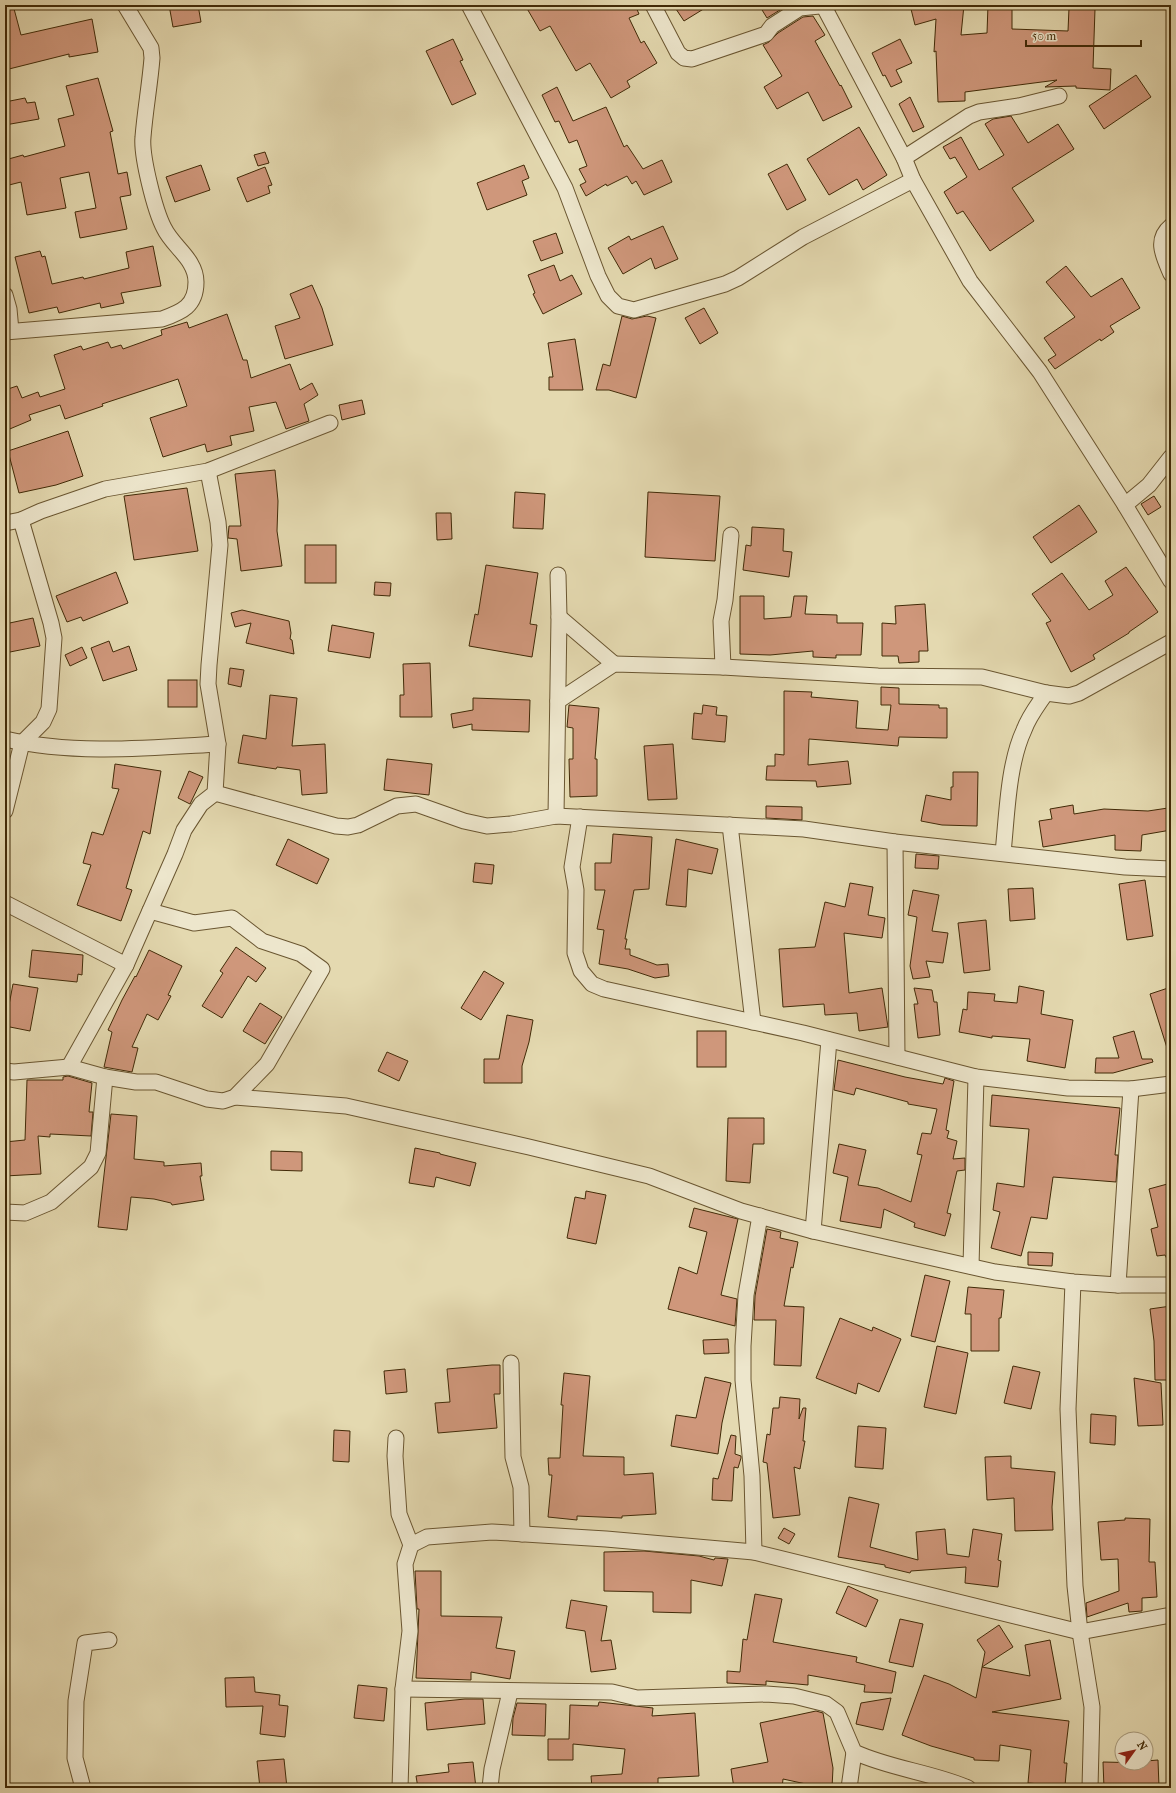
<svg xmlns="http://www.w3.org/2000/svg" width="1176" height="1793" viewBox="0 0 1176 1793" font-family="'IM FELL French Canon',serif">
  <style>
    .building { fill: #cf977b; stroke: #412a07 }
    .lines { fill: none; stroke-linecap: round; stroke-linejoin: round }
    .street-casing { stroke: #6a5631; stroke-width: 17 }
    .street { stroke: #ede6cc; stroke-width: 15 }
  </style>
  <rect width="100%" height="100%" fill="#e4d9b0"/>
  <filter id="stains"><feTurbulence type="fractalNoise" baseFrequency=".005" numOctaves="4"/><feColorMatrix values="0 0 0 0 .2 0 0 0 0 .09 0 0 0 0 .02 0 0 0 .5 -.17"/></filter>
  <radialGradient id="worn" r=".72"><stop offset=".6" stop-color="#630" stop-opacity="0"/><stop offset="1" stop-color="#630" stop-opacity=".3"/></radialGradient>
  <g class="building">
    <path d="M5,5H13L21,35L92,19L98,52L69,57V54L5,70Z"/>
    <path d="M169,5H198L201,22L173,27Z"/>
    <path d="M525,5H635L639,14L629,18L641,43L644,41L657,63L627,81L630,87L611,98L590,63L576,71L550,26L540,31Z"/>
    <path d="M683,5H710L684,21L676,9Z"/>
    <path d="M759,5H788L767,18Z"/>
    <path d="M910,5H964L961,35L987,33L988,5H1012V29L1068,31L1069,8L1095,9L1093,68L1111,69L1110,90L1076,88V86L1045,87L1057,80L965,92V101L938,102L936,51L934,52L936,19L915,25Z"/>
    <path d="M813,16L825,35L815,41L840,86L841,85L852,107L823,121L808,92L777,109L764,87L782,76L763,45L769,42L778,33L803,17Z"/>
    <path d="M453,39L463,60L460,61L476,94L452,105L426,51Z"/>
    <path d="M900,39L912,63L896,70L902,82L891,87L885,75L883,76L872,53Z"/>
    <path d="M1136,75L1151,97L1104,129L1089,106Z"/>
    <path d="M98,78L113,131L110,132L118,174L127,172L131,195L120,197L127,229L80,238L75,212L96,208L89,172L60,178L66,208L27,215L21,182L5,186V160L23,155L24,157L65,146L58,119L74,115L66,86Z"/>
    <path d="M557,87L573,121L606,107L624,147L627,145L643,169L662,160L672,182L644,195L636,181L632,184L627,176L607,186L606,184L586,196L580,185L586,182L579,169L587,166L577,140L569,143L559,121L555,122L542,95Z"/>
    <path d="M910,97L924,127L913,132L899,104Z"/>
    <path d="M25,98L27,103L35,102L39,119L5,125V102Z"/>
    <path d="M1011,116L1028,143L1058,124L1074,149L1012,188L1034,221L990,251L963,211L957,214L944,192L967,177L955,157L950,159L943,147L961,137L979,170L1004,155L985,124L993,119Z"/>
    <path d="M859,127L887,175L863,190L857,179L829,195L807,159Z"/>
    <path d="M265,152L269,163L258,166L254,155Z"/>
    <path d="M787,164L806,200L787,210L768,174Z"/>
    <path d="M201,165L210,190L175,202L166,177Z"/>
    <path d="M524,165L529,178L522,181L527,195L487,210L477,183Z"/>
    <path d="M265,167L272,185L268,186L270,193L247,202L237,178Z"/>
    <path d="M663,226L678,259L655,269L651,258L623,274L608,248L629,236L631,240Z"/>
    <path d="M556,233L563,253L541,261L533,241Z"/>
    <path d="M153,246L161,286L121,293L124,303L101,308L100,303L59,313L57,307L29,313L15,257L40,251L42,257L45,256L52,284L83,277L84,279L129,268L126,252Z"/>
    <path d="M554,265L560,281L572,275L582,294L543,314L533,294L535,293L528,275Z"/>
    <path d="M1066,266L1091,297L1122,278L1140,308L1110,326L1114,332L1101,341L1100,339L1055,369L1048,360L1056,355L1044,338L1075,317L1046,282Z"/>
    <path d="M312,285L322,308L333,345L285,359L275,326L300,318L290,294Z"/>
    <path d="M704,308L718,333L700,344L685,318Z"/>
    <path d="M227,314L243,360H247L251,378L290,364L300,390L312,383L318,395L304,404L309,421L286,429L276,402L249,407L254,431L230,436L232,445L207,452L205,444L163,457L150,418L187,406L178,379L102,404L103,406L65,419L60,405L29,415L31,420L5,431V390L17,386L22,398L38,392L40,397L65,389L54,355L81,346L83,350L108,342L111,348L121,345L123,349L162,335L161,330L187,322L189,328Z"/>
    <path d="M622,316L632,319L647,316L656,318L636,398L609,390H596L603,364L610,366Z"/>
    <path d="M575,339L583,390H549V377H553L548,343Z"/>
    <path d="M362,400L365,414L342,420L339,405Z"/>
    <path d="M68,431L83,476L56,485L19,493L8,451Z"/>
    <path d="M275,470L278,501L277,531L282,566L241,571L237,539L228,538V537L229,526H241L235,474Z"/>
    <path d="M187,488L198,551L134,560L124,496Z"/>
    <path d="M515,492L545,494L543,529L513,528Z"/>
    <path d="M648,492L720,496L715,561L645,557Z"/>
    <path d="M1154,496L1161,507L1148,515L1141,504Z"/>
    <path d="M1079,505L1097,532L1051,563L1033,537Z"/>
    <path d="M436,513H451L452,539L437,540Z"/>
    <path d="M752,527L784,529L783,551L792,552L789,577L743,570L746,545L751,546Z"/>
    <rect x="305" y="545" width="31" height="38"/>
    <path d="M486,565L538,573L530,624L537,625L532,657L469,646L475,614L478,615Z"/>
    <path d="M1126,567L1158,612L1129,632V633L1093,655L1095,659L1071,672L1046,623L1051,621L1032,594L1062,573L1089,610L1113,595L1105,581Z"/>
    <path d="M116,572L128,603L83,621L81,617L67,622L56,596Z"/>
    <path d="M375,582L391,583L390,596L374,595Z"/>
    <path d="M740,596H764V619L791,617L794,596H807L805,614L837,615V623H863L861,655H836V658L813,657V651L770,655L740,654Z"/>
    <path d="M925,604L928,651H919V662L899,663L898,656H882V623L896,624L895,606Z"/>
    <path d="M242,610L289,621L291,633L290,639L292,640L294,654L246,643L251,623L235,627L231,613Z"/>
    <path d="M33,618L40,646L5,653V624Z"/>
    <path d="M332,625L374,633L370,658L328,651Z"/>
    <path d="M109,641L113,652L129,646L137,670L103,681L91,648Z"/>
    <path d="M82,647L87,658L70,666L65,655Z"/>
    <path d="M430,663L432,717H400V695H404L403,664Z"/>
    <path d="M230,668L244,670L241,687L228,684Z"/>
    <rect x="168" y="680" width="29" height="27"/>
    <path d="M881,687L899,688V704L939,705V708H947V738L899,737L898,746L809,739L808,765L848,761L851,784L817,787L816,781L766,780L767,766H775V754L784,755V691L812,692L811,697L858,701L856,728L888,730L891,705H881Z"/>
    <path d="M270,695L297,698L292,746L325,744L327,793L302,795L300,770L277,767L276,769L238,763L243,735L266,739Z"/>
    <path d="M473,698L530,700L529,732L472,730V724L453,728L451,714L473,710Z"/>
    <path d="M569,705L599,708L595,759H597V796L570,797L569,759H573V728L567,727Z"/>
    <path d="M703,705L717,707L716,715L727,716L725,742L692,739L694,713L702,714Z"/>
    <path d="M673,744L677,799L648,800L644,746Z"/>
    <path d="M387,759L432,764L429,795L384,790Z"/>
    <path d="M115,764L161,771L150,834L143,831L126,888L132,890L121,921L77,905L91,865L83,863L92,832L103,835L119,789L112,788Z"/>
    <path d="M189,771L203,777L190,804L178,798Z"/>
    <path d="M953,772H978L977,826L942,825L921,821L926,795L951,800V787H953Z"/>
    <path d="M1073,805L1074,814L1104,809L1148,811L1168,808L1171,830L1142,835L1141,851L1115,850V835L1043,847L1039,821L1052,819L1050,809Z"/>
    <path d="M766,806L802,807V820L766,818Z"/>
    <path d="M613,834L652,837L649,889L634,890L625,939H627L625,949H630V955L657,965L668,964L669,976L655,978L628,969L599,964L604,930L597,929L605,890H595V863H611Z"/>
    <path d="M288,839L329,859L317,884L276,865Z"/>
    <path d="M676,839L718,849L712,874L688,869L686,907L666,905Z"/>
    <path d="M916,854L939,856L938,869L915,868Z"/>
    <path d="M475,863L494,865L492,884L473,882Z"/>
    <path d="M1145,880L1153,936L1127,940L1119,884Z"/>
    <path d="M850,883L873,887L868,915L885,918L882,938L844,933L849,993L882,988L888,1027L859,1031L857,1013L825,1015L824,1004L783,1007L779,949L815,947L825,902L845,907Z"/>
    <path d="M1033,888L1035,919L1010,921L1008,889Z"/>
    <path d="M913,890L939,895L932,931L948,933L943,963L926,961L930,977L913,979L910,966L917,917L908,915Z"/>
    <path d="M986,920L990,970L964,973L958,923Z"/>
    <path d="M236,947L266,968L256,982L248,976L222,1018L202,1006L223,973L220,971Z"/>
    <path d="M32,950L83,955L82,975L78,974L77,982L29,977Z"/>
    <path d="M149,950L182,966L168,995L171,996L158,1020L147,1014L132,1047L138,1048L132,1072L104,1067L112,1032L108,1030L122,1000L135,976L136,977Z"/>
    <path d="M484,971L504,983L481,1020L461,1008Z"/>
    <path d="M13,984L38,988L30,1031L5,1026Z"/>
    <path d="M1019,986L1044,991L1041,1014L1073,1020L1065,1068L1027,1061L1030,1039L992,1036V1038L959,1032L963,1009L967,1010L968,992L995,994L994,1001L1017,1003Z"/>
    <path d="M1171,987V1051H1168L1150,994Z"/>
    <path d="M914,988L932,990L934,1002H937L940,1035L918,1038L914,1004H918Z"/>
    <path d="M260,1003L282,1017L265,1044L243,1031Z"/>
    <path d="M507,1015L533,1020L529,1042L522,1066V1083H484V1059H499Z"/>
    <rect x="697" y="1031" width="29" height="36"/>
    <path d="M1134,1031L1142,1059H1152L1153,1062L1113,1073H1095L1096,1058H1119L1113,1037Z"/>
    <path d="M387,1052L408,1061L399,1081L378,1071Z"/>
    <path d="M838,1060L905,1077L943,1084L945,1078L954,1081L946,1130L949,1131L947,1138L957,1141L953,1159L965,1158V1170L957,1171L947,1213L951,1214L945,1236L914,1227L915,1223L884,1209L881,1228L840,1221L848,1177L833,1173L839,1144L866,1150L858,1185L878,1188L911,1202L922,1155L917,1154L922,1133L931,1134L937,1109L908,1104V1102L856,1088L854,1095L834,1090Z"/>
    <path d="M68,1076L92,1083L89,1112H93L91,1136L50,1134V1137L38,1136L41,1174L5,1176V1142L25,1140L27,1080H63V1077Z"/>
    <path d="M992,1095L1120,1108L1115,1155H1118L1116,1182L1053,1177L1047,1219L1031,1217L1021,1256L991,1248L1000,1212L993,1210L997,1183L1024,1187L1029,1129L990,1126Z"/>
    <path d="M111,1114L137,1116L134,1159L164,1162V1166L201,1163L202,1176H200L204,1200L172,1205L171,1203L154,1199L131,1197L127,1230L98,1227Z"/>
    <path d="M728,1118H764V1144H753L750,1183L726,1181Z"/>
    <path d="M415,1148L440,1153V1154L476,1163L470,1186L436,1177L434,1187L409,1183Z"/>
    <path d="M271,1151L302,1152V1171L271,1170Z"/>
    <path d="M1171,1183V1259H1167L1165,1255L1157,1256L1151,1229L1158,1227L1149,1189Z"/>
    <path d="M586,1191L606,1195L596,1244L567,1238L575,1197L585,1199Z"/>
    <path d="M694,1208L738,1219L721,1295L737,1299L735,1326L668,1309L679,1267L697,1274L707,1232L689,1227Z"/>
    <path d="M767,1229L781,1232L780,1238L798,1242L793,1268L791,1267L784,1306L804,1307L801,1366L774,1365L776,1320H754L755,1296Z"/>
    <path d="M1028,1252L1053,1253L1052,1266L1028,1265Z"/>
    <path d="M925,1275L950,1281L935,1342L911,1336Z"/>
    <path d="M968,1287L1004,1290L1001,1318H999V1351H971V1314H965Z"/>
    <path d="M1171,1306V1380H1155L1154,1341L1150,1309Z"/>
    <path d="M840,1318L872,1331L873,1327L901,1339L879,1392L858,1383L856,1394L816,1378Z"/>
    <path d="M728,1339L729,1353L704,1354L703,1340Z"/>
    <path d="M937,1346L968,1353L956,1414L924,1407Z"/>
    <path d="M492,1365H500V1394H494L497,1428L438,1433L435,1403L450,1402L447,1369Z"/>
    <path d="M1013,1366L1040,1372L1031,1409L1004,1403Z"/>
    <path d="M405,1369L407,1392L386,1394L384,1371Z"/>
    <path d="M564,1373L590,1376L583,1456L624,1457V1475L653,1473L656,1514L622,1516V1518L577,1516V1520L548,1517L552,1475H549L548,1458H560L563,1405H561Z"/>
    <path d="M705,1377L731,1383L722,1423L718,1454L671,1446L676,1415L696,1418Z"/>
    <path d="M1134,1378L1161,1383L1163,1425L1138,1426Z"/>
    <path d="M780,1397L800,1399L799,1419L803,1408H806L803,1441H805L800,1469L794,1467L800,1515L773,1518L767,1463L763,1462L767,1434L770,1435L773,1408H779Z"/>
    <path d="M1091,1414L1116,1416L1115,1445L1090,1443Z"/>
    <path d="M858,1426L886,1428L883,1469L855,1467Z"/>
    <path d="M334,1430L350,1431L349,1462L333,1461Z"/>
    <path d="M731,1435L736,1436L735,1454L741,1456V1458L738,1468L734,1467L732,1501L712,1500L713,1478L718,1479Z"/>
    <path d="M1011,1456V1468L1055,1472L1052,1507L1053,1530L1015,1531L1014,1498L987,1500L985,1457Z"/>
    <path d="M849,1497L879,1504L870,1547L918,1560L916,1532L945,1529L947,1554L969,1557L973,1529L1002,1534L998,1560L1001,1561L998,1587L965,1583L966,1567L911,1571L910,1573L885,1567V1565L838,1557Z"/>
    <path d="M1125,1518L1150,1519L1149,1562H1155L1157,1597L1142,1598V1611L1129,1612L1128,1603L1087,1617L1086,1603L1119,1591L1118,1559L1101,1560L1098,1522L1125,1520Z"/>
    <path d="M784,1528L795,1534L789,1544L778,1538Z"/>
    <path d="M644,1551L699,1556L714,1560L715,1558L728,1559L722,1586L691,1580V1613L653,1612V1592L604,1591V1552Z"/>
    <path d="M415,1571H441V1616L502,1617L496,1648L515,1651L510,1679L471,1672V1680L416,1678L419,1609H417Z"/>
    <path d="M848,1586L878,1600L866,1627L836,1613Z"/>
    <path d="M755,1594L782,1599L773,1642L857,1657L856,1662L896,1672L892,1693L864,1692L865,1685L808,1675V1685L766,1681V1685L727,1683V1671L740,1672L743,1639L747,1640Z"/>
    <path d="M571,1600L607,1606L601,1641L611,1640L616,1669L591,1672L585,1631L566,1628Z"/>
    <path d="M900,1619L923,1624L913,1667L889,1662Z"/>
    <path d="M999,1625L1013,1647L982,1667L1030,1676L1025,1645L1050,1640L1061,1699L992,1712L1069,1721L1064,1763H1067L1065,1786L1028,1783L1031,1750L1000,1745L999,1761L974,1760V1758L931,1746L902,1735L924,1675L949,1684L976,1698L985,1652L977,1640Z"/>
    <path d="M254,1677L255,1692L280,1695L279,1705L288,1706L285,1737L260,1734L263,1706L226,1707L225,1678Z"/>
    <path d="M358,1685L387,1688L384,1721L354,1718Z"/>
    <path d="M891,1698L883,1730L856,1724L861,1703Z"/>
    <path d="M465,1699H483L485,1724L427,1730L425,1703Z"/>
    <path d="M599,1702L653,1708L652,1716L695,1713L699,1776L658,1778V1788H592L591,1776L622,1774L625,1749L573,1744V1760H548V1739H569L570,1705L598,1706Z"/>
    <path d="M517,1703L546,1704L545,1736L512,1735L513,1718Z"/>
    <path d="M816,1711L823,1713L833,1768L832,1788H806V1784L783,1779L782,1788H734L731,1769L768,1762L760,1723Z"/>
    <path d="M284,1759L287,1788H260L257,1761Z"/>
    <path d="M1158,1760L1159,1787L1104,1788L1103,1762L1146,1763V1761Z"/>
    <path d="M473,1762L476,1788H418L416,1776L449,1772L448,1764Z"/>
  </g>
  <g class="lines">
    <defs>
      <g id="street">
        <path d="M469,5L565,188L598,276L608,296L618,306L634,310L725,284L738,278L803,237L913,180"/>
        <path d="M653,5L678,53L684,58L692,59L766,34L772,26L800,8L829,5"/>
        <path d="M823,5L904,158L913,180L970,281L1040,372L1125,505L1171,581"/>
        <path d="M904,158L969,116L979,112L1019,106L1059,96"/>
        <path d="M1171,226C1154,240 1164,257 1171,274"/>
        <path d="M5,295L9,309L11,331"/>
        <path d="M5,332L162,319C182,312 196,306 196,282C196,259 173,247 164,228C155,211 141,156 143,137C145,111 150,84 152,58L151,48L125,5"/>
        <path d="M1125,505L1149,485L1171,457"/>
        <path d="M5,523L21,520L41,511L105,489L208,471L330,423"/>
        <path d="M559,617L614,664"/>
        <path d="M723,667L721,621L725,600L731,535"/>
        <path d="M558,701L614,664L723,667L878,676L982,677L1046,693L1069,696L1079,693L1171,642"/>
        <path d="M5,739C74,755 148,748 218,744"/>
        <path d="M215,793L336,826L348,827L358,825L397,806L416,804L464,821L487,826L511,824L556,816L804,829L895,842L1125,867L1171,869"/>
        <path d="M5,811L22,743L43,722L49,709L54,638L51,623L21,520"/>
        <path d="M556,816L559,617L558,575"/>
        <path d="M580,817L572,867L576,890L575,953L581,971L592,984L604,989L803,1033L976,1077L1068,1088L1131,1089L1171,1084"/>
        <path d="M730,825L753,1022"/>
        <path d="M895,842L897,1057"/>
        <path d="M1003,853C1007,815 1008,764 1024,730C1029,716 1038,705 1046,693"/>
        <path d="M5,903L126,965"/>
        <path d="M69,1067L126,965L175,854L184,830L201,804L215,793L218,744L208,684L209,665L220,545L218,522L208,471"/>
        <path d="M5,1071L14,1072L69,1067L105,1077L136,1082H156L207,1099L223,1101L235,1097L267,1064L322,969L301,954L262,941L232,918L194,923L150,911"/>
        <path d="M235,1097L346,1106L529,1147L649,1176L741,1211L813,1231L995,1272L1073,1282L1118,1285H1171"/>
        <path d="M5,1212L25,1213L51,1202L91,1167L98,1153L105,1077"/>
        <path d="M813,1231L829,1040"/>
        <path d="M971,1266L976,1077"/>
        <path d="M1073,1282L1068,1409L1075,1586L1080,1632L1092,1707L1090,1788"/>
        <path d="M1118,1285L1131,1089"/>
        <path d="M511,1363L513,1457L521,1487L522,1534"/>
        <path d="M396,1438L395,1456L399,1514L411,1545L405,1564L410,1631L403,1689L400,1788"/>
        <path d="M411,1545L427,1537L492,1532L606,1539L754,1552L1080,1632L1171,1615"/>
        <path d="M754,1552L752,1476L743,1380V1346L746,1295L760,1216"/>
        <path d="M403,1689L612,1692L637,1698L766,1694L794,1696L826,1704L837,1712L854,1752C891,1769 931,1772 968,1788"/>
        <path d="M83,1788L75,1758L76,1701L85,1643L109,1640"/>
        <path d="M490,1788L492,1769L510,1692"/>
        <path d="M849,1788L854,1752"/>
      </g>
    </defs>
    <use href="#street" class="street-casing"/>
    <use href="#street" class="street"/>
  </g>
  <rect width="1176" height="1793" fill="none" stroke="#e4d9b0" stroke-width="20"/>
  <rect x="6" y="6" width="1164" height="1781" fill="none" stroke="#412a07" stroke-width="2"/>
  <rect x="10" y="10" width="1156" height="1773" fill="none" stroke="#412a07"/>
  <g transform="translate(1134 1751) rotate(57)"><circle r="19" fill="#ede6cc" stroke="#a89b7d"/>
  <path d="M0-3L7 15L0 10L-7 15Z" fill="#8f2418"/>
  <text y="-6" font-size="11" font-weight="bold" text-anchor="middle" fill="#412a07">N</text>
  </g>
  <path d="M1026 40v6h115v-6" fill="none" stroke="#412a07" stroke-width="2"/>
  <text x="1032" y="40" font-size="12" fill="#412a07" stroke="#ede6cc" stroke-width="3" paint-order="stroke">50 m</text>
  <rect width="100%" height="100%" filter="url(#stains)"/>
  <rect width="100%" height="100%" fill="url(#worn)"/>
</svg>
